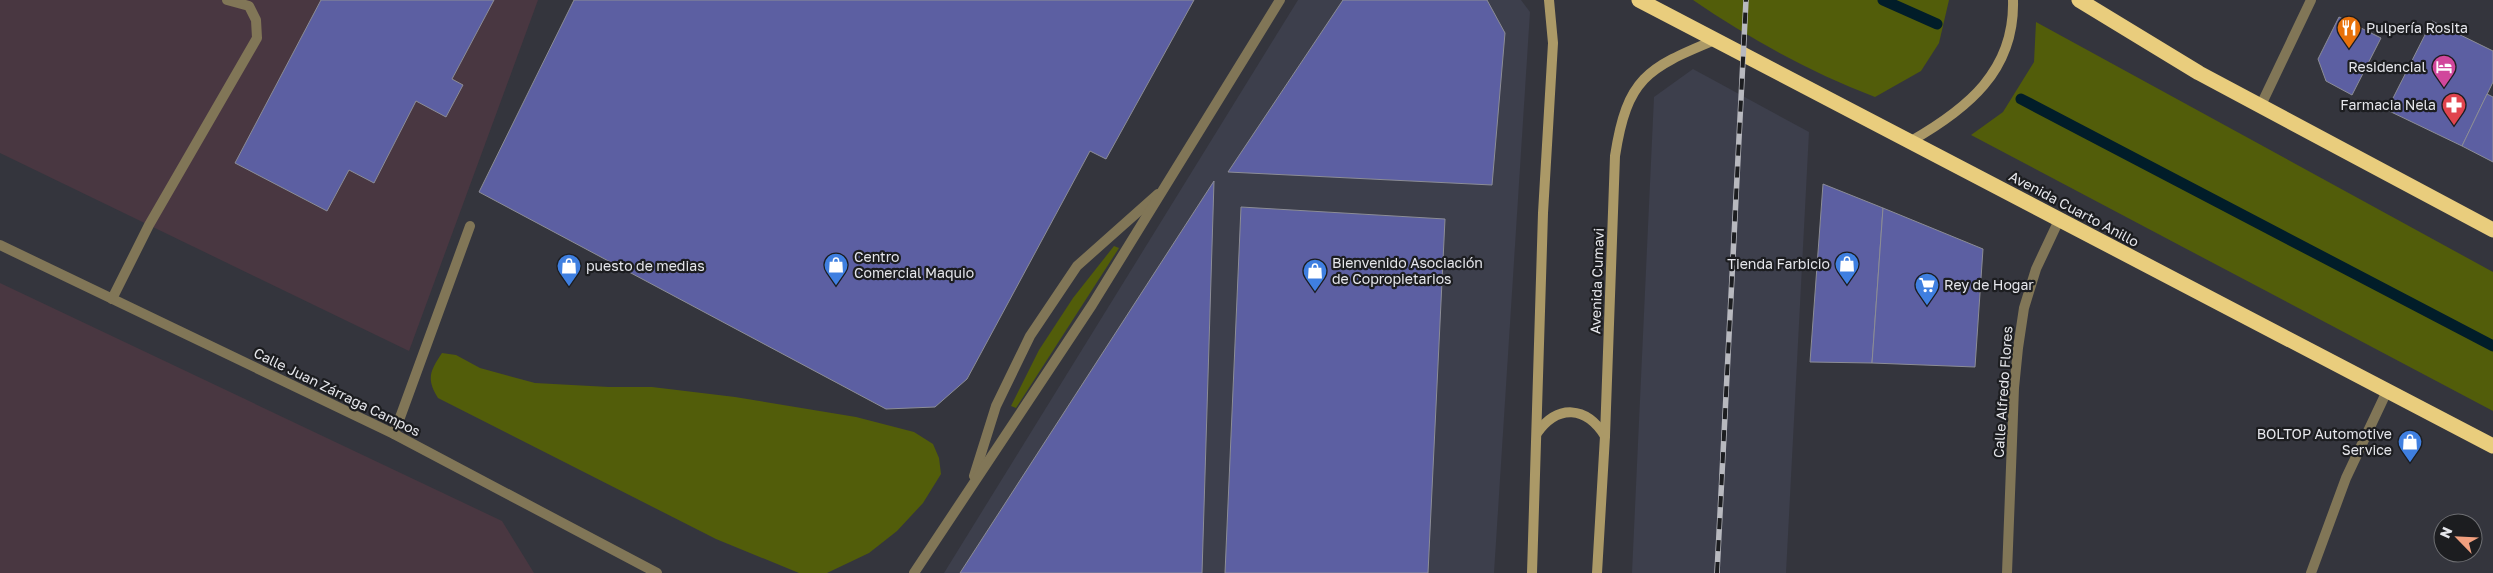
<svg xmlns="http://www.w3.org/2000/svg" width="2493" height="573" viewBox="0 0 2493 573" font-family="'Golos Text',sans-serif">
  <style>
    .built { fill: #3d3f4c }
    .industrial { fill: #493741 }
    .green { fill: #525d0a }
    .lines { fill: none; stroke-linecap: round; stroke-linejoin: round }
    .stream { stroke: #011d29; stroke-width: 11 }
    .building { fill: #5c5fa2; stroke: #8c8d96 }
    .lane { stroke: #817657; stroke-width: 10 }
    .street { stroke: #817657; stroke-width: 10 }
    .secondary { stroke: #ab9967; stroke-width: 10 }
    .highway { stroke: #e9cd7d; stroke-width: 15 }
    .rail-casing { stroke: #b8b9bf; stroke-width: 5.5 }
    .rail { stroke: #1c1d20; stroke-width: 4; stroke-dasharray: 11; stroke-linecap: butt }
    .labels { text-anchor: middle; stroke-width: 4.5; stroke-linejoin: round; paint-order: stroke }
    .poi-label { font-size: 14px; fill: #e6e7ec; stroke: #1c1d20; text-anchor: start }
    .street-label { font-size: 14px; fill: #e6e7ec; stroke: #1c1d20 }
  </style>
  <rect width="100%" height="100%" fill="#34353d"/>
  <g class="built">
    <path d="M1298,0H1521L1530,12L1494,573H944Z"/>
    <path d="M1693,69L1809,132L1786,573H1632L1654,97Z"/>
  </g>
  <g class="industrial">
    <path d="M0,0H538L409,351L0,153Z"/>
    <path d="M0,283L502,521L534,573H0Z"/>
  </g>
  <g class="green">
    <path d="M1693,0H1949L1939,43L1921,71L1875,97C1810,72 1750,39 1693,0Z"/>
    <path d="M2036,22L2493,272V411L1971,135L2003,112L2034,62Z"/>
    <path d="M1114,246L1119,248L1016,408L1011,406L1039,350L1073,298Z"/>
    <path d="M442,353L456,355L480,368L535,383L609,387H652L735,397L856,417L914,432L933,444L939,458L941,474L923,503L897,531L869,553L827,573H799L716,539L438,398C426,379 430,371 442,353Z"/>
  </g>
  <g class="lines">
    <g class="stream">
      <path d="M1883,0L1937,24"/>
      <path d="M2021,99L2493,346"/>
    </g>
  </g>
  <g class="building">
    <path d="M321,0H494L452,79L463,85L446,117L416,101L374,183L349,170L327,211L235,163Z"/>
    <path d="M574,0H1194L1106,159L1090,151L967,379L935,407L886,409L479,192Z"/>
    <path d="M1343,0H1487L1505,33L1492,185L1228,172Z"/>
    <path d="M2339,17L2381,38L2352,95L2326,81L2318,59Z"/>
    <path d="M2432,21L2493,51V82L2462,146L2387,110Z"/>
    <path d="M2487,94L2493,97V162L2462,146Z"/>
    <path d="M1214,181L1202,573H960Z"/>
    <path d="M1823,184L1883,208L1872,363L1810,362Z"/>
    <path d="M1241,207L1445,219L1428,573H1225Z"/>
    <path d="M1883,208L1983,249L1975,367L1872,363Z"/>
  </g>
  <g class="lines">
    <g class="lane">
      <path d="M112,299L149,225L257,38L256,20L249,6L227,0"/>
      <path d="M394,434L470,226"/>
      <path d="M2311,573L2346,478L2387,391"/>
    </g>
    <g class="street">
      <path d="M2261,105L2311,0"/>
      <path d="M0,245L394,434L657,573"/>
      <path d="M974,476L996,406L1030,336L1077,266L1158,194"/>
      <path d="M914,573L1092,305L1280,0"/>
      <path d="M2007,573L2014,388L2018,348L2024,308L2036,269L2059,220"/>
    </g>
    <g class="secondary">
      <path d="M1911,141C1967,109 2015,71 2013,0"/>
      <path d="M1537,433C1558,404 1586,406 1605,436"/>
      <path d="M1532,573L1543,213L1553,43L1549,0"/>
      <path d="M1597,573L1605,436L1615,156C1627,78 1647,68 1715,40"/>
    </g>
    <g class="highway">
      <path d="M1639,0L2493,446"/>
      <path d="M2079,0L2199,73L2493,230"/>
    </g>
    <defs>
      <path id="rail" d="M1717,573L1746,0"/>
    </defs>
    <use href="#rail" class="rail-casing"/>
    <use href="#rail" class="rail"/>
  </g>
  <defs>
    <symbol id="restaurant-pin" viewBox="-11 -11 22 30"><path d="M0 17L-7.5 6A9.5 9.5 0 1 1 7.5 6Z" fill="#e8710a" stroke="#1c1d20"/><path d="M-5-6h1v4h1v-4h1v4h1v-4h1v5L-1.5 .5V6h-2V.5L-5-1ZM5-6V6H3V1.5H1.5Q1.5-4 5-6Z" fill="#fff"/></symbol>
    <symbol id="hotel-pin" viewBox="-11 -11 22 30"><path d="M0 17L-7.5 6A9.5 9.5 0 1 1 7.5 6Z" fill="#d1479c" stroke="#1c1d20"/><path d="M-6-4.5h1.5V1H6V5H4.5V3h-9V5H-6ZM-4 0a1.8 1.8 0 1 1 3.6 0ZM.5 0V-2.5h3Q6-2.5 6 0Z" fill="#fff"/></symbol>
    <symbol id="pharmacy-pin" viewBox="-11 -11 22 30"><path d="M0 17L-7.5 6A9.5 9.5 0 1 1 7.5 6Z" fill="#e0444e" stroke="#1c1d20"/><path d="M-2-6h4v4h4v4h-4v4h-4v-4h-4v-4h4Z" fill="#fff"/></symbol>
    <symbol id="shop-pin" viewBox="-11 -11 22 30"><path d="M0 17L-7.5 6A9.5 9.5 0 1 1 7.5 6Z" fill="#3f7fe0" stroke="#1c1d20"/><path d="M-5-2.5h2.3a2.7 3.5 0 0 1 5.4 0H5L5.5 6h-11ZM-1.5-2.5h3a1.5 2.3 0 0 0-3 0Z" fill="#fff"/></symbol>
    <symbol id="supermarket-pin" viewBox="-11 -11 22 30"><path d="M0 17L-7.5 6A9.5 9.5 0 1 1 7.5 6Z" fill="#3f7fe0" stroke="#1c1d20"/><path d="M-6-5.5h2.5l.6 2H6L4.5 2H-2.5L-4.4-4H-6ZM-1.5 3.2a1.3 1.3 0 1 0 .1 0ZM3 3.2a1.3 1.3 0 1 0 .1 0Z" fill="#fff"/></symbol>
  </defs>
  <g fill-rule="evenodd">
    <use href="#restaurant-pin" x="2335" y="14" width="28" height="38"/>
    <use href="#hotel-pin" x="2430" y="53" width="28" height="38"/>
    <use href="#pharmacy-pin" x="2440" y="91" width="28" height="38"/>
    <use href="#shop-pin" x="1833" y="250" width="28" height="38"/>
    <use href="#shop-pin" x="822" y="251" width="28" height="38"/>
    <use href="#shop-pin" x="555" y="252" width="28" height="38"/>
    <use href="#shop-pin" x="1301" y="257" width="28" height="38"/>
    <use href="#supermarket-pin" x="1913" y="271" width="28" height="38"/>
    <use href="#shop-pin" x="2396" y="428" width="28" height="38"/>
  </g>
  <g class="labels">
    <g class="poi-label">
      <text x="2366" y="33">Pulpería Rosita</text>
      <text x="2426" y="72" text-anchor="end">Residencial</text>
      <text x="2436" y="110" text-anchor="end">Farmacia Nela</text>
      <text x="854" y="262">Centro<tspan x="854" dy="16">Comercial Maquio</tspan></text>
      <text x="1332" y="268">Bienvenido Asociación<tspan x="1332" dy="16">de Copropietarios</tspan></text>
      <text x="1830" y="269" text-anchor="end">Tienda Farbicio</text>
      <text x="586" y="271">puesto de medias</text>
      <text x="1944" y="290">Rey de Hogar</text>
      <text x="2392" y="439" text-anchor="end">BOLTOP Automotive<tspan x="2392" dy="16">Service</tspan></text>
    </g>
    <g class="street-label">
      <text transform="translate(2074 209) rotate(28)" y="5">Avenida Cuarto Anillo</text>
      <text transform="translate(1597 281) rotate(-88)" y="5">Avenida Cumavi</text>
      <text transform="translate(337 392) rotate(26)" y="5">Calle Juan Zárraga Campos</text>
      <text transform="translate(2003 392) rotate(-86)" y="5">Calle Alfredo Flores</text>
    </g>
  </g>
  <g transform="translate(2458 538) rotate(294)"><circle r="24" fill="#1c1d20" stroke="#6d6e72"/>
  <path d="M0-4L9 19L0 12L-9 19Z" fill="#f2a07f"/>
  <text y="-8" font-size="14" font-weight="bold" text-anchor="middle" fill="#e6e7ec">N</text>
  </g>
</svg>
